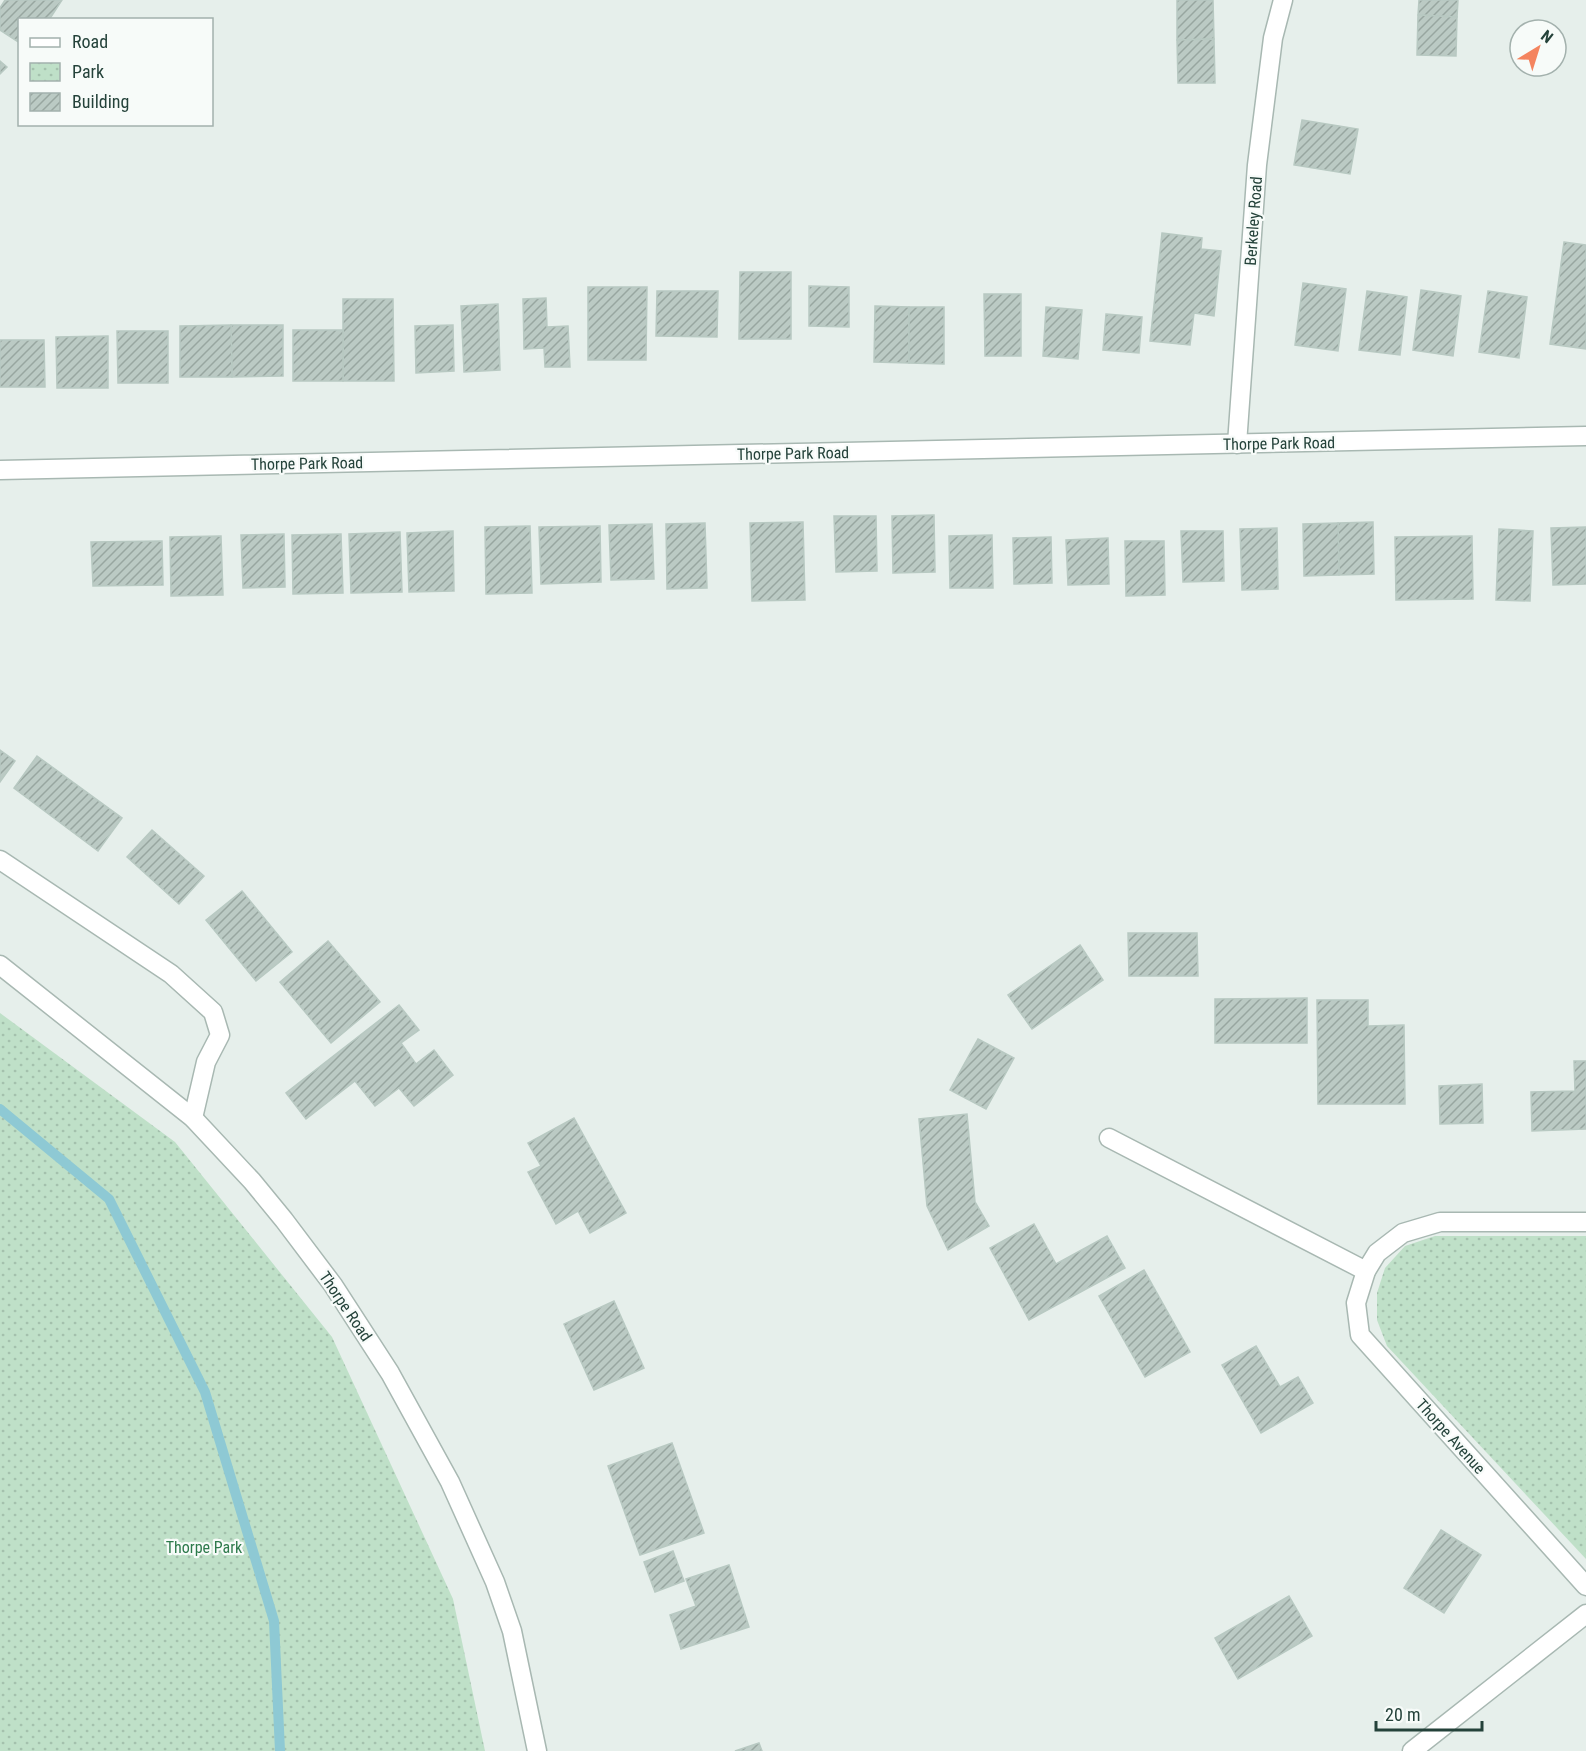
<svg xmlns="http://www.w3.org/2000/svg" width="1586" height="1751" viewBox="0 0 1586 1751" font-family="'Roboto Condensed',sans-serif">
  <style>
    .park { fill: url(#park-dots) }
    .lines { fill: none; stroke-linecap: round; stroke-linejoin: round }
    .stream { stroke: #8ec9d4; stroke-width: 10 }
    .building { fill: url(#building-hatch); stroke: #b8c9c2; stroke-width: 1.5 }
    .minor-casing { stroke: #a8b8b2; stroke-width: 21 }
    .minor { stroke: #fff; stroke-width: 18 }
    .labels { text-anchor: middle; stroke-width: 4.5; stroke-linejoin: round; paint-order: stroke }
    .street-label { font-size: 16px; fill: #24423a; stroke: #f7fbf9 }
    .park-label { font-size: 16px; fill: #2d7a4b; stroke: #f7fbf9 }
  </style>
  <defs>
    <pattern id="park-dots" width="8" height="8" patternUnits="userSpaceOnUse" patternTransform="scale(1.5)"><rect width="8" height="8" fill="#bfe0c8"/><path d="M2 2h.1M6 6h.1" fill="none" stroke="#a4c1ad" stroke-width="1.8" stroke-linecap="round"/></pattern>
    <pattern id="building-hatch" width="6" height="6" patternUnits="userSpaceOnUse" patternTransform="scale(1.5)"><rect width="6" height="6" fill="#bbcac4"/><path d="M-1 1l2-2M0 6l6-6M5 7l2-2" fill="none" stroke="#98a6a0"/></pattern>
  </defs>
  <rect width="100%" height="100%" fill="#e6efeb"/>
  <g class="park">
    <path d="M0,1013L175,1142L332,1337L453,1599L485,1751H0Z"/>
    <path d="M1435,1236H1586V1559L1387,1346L1377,1320V1293L1385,1268L1405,1246Z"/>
  </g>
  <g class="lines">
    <path class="stream" d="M0,1109L109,1199L205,1392L274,1621L280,1751"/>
  </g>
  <g class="building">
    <path d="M5,0H62L49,20H20V43L0,30V8Z"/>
    <path d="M1177,0H1213L1214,39L1177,40Z"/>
    <path d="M1419,0H1458L1457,17L1418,15Z"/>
    <path d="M1418,15L1457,17L1456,56L1417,55Z"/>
    <path d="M1214,39L1215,83H1178L1177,40Z"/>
    <path d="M0,61L7,67L0,74Z"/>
    <path d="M1302,120L1358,129L1350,174L1294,165Z"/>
    <path d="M1162,233L1202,238L1201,249L1221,251L1214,316L1194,313L1190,345L1150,341Z"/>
    <path d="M1564,242L1586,245V349L1550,344Z"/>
    <path d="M740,272H791V339H739Z"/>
    <path d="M1303,283L1346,289L1338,351L1295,345Z"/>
    <path d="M809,286L849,287V327L809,326Z"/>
    <path d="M588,287H647L646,360H588Z"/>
    <path d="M1421,290L1461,296L1453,356L1413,350Z"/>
    <path d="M657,291H718L717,337L656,336Z"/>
    <path d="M1367,291L1407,297L1400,355L1359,350Z"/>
    <path d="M1488,291L1527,297L1519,358L1479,352Z"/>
    <path d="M984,294H1021V356H985Z"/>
    <path d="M546,298L547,327L568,326L570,367H545L544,348L524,349L523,299Z"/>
    <path d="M343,299H393L394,381H343Z"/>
    <path d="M498,304L500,370L464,372L461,306Z"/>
    <path d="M875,306L909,307V363L874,362Z"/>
    <path d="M909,307H944V364L909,363Z"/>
    <path d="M1046,307L1082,310L1078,359L1043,356Z"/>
    <path d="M1106,314L1142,317L1139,353L1103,350Z"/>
    <path d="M231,325H283V376L232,377Z"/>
    <path d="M231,325L232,377H180V326Z"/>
    <path d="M453,325L454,371L416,373L415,326Z"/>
    <rect x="293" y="330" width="50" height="51"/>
    <path d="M117,331H168V383H118Z"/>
    <path d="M108,336V388H57L56,337Z"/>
    <path d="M0,340H44L45,387H0Z"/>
    <path d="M934,515L935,572L893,573L892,516Z"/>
    <path d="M834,516H876L877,571L836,572Z"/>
    <path d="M803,522L805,600L752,601L750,523Z"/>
    <path d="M1373,522L1374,574L1339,575L1338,523Z"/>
    <path d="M705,523L707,588L667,589L666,524Z"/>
    <path d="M1338,523L1339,575L1304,576L1303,524Z"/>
    <path d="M652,524L654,579L611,580L609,525Z"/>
    <path d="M530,526L532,593L486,594L485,527Z"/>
    <path d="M600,526L601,582L541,584L539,527Z"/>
    <path d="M1586,527V584L1553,585L1551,528Z"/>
    <path d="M1277,528L1278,589L1242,590L1240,529Z"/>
    <path d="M1499,529L1533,531L1530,601L1496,600Z"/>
    <path d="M453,531L454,591L409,592L407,533Z"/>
    <path d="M1181,531H1223L1224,581L1183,582Z"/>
    <path d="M400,532L402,592L351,593L349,534Z"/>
    <path d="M284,534L285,587L243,588L241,535Z"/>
    <path d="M341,534L343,593L293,594L292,535Z"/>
    <path d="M992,535L993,588H950L949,536Z"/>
    <path d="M221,536L223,595L171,596L170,537Z"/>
    <path d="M1472,536L1473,599L1396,600L1395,537Z"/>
    <path d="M1051,537L1052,583L1014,584L1013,538Z"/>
    <path d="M1108,538L1109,584L1068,585L1066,540Z"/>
    <path d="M162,541L163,585L93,586L91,542Z"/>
    <path d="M1125,541H1164L1165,595L1126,596Z"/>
    <path d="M0,750L15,761L0,782Z"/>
    <path d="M37,756L122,818L98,851L14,788Z"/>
    <path d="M152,830L204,876L179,904L127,857Z"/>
    <path d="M242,891L292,952L256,981L206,920Z"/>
    <path d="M1128,933H1197L1198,976H1129Z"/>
    <path d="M328,941L380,1002L331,1043L280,982Z"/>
    <path d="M1080,945L1103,980L1032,1029L1008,995Z"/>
    <path d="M1307,998V1043H1215V999Z"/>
    <path d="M1317,1000H1368V1026L1404,1025L1405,1104H1318Z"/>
    <path d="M399,1005L419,1030L401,1043L416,1064L434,1050L453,1075L414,1106L399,1088L375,1106L355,1081L306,1119L286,1093Z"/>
    <path d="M978,1039L1014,1058L986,1109L950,1090Z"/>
    <path d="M1574,1061H1586V1129L1532,1131L1531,1092L1575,1091Z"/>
    <path d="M1482,1084L1483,1123L1440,1124L1439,1086Z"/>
    <path d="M967,1114L975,1202L989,1226L948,1250L927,1206L919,1119Z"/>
    <path d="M574,1118L626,1213L590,1233L578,1211L556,1224L528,1172L541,1166L528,1143Z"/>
    <path d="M1034,1224L1056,1264L1107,1236L1125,1268L1029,1320L990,1248Z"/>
    <path d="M1144,1270L1190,1352L1145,1377L1099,1296Z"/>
    <path d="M614,1301L644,1368L594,1390L564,1324Z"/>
    <path d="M1256,1346L1280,1387L1298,1377L1313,1403L1261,1433L1222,1365Z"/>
    <path d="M672,1443L704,1533L640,1555L608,1466Z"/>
    <path d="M1441,1530L1481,1555L1444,1613L1404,1588Z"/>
    <path d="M673,1551L684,1581L655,1592L644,1562Z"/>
    <path d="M729,1565L749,1627L681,1649L670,1615L696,1606L686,1579Z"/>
    <path d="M1289,1596L1312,1636L1238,1679L1215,1638Z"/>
    <path d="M759,1743L762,1751H735Z"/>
  </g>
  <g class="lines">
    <defs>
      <g id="minor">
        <path d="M1237,444L1257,165L1273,38L1283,0"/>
        <path d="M0,470L1586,436"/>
        <path d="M0,860L171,974L213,1012L220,1035L206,1062L193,1118"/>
        <path d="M0,965L193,1118L252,1181L284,1220L333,1285L390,1373L450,1482L495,1582L512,1631L537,1751"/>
        <path d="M1109,1138L1366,1271"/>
        <path d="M1586,1222H1440L1403,1233L1377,1253L1366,1271L1356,1303L1360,1335L1586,1586"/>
        <path d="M1412,1751L1586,1614"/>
      </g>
    </defs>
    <use href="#minor" class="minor-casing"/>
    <use href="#minor" class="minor"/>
  </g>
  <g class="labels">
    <g class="street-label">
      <text transform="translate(1253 221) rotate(-86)" y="6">Berkeley Road</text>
      <text transform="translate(1279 443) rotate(-1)" y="6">Thorpe Park Road</text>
      <text transform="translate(793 453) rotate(-1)" y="6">Thorpe Park Road</text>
      <text transform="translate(307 463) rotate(-1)" y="6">Thorpe Park Road</text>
      <text transform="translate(346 1306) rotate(56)" y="6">Thorpe Road</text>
      <text transform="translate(1451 1436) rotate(48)" y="6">Thorpe Avenue</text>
    </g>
    <g class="park-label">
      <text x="204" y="1553">Thorpe Park</text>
    </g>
  </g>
  <rect x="18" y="18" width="195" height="108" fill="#f7fbf9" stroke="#a3b1ad" stroke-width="1.5"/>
  <rect x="30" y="38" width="30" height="9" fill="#ffffff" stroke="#a3b1ad" stroke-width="1.5"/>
  <text x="72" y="48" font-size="18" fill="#24423a">Road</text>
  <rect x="30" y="63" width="30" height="18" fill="url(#park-dots)" stroke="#a3b1ad" stroke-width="1.5"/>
  <text x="72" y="78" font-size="18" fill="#24423a">Park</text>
  <rect x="30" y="93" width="30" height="18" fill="url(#building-hatch)" stroke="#a3b1ad" stroke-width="1.5"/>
  <text x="72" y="108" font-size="18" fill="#24423a">Building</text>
  <g transform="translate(1538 48) rotate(38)"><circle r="28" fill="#f7fbf9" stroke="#a3b1ad" stroke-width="1.5"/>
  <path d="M0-4.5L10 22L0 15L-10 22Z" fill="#f4845f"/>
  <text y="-9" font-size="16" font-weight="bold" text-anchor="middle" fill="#24423a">N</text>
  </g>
  <path d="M1376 1721v9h106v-9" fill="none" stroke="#24423a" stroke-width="3"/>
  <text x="1385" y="1721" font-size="18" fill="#24423a" stroke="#f7fbf9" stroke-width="4.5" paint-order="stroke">20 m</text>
</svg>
